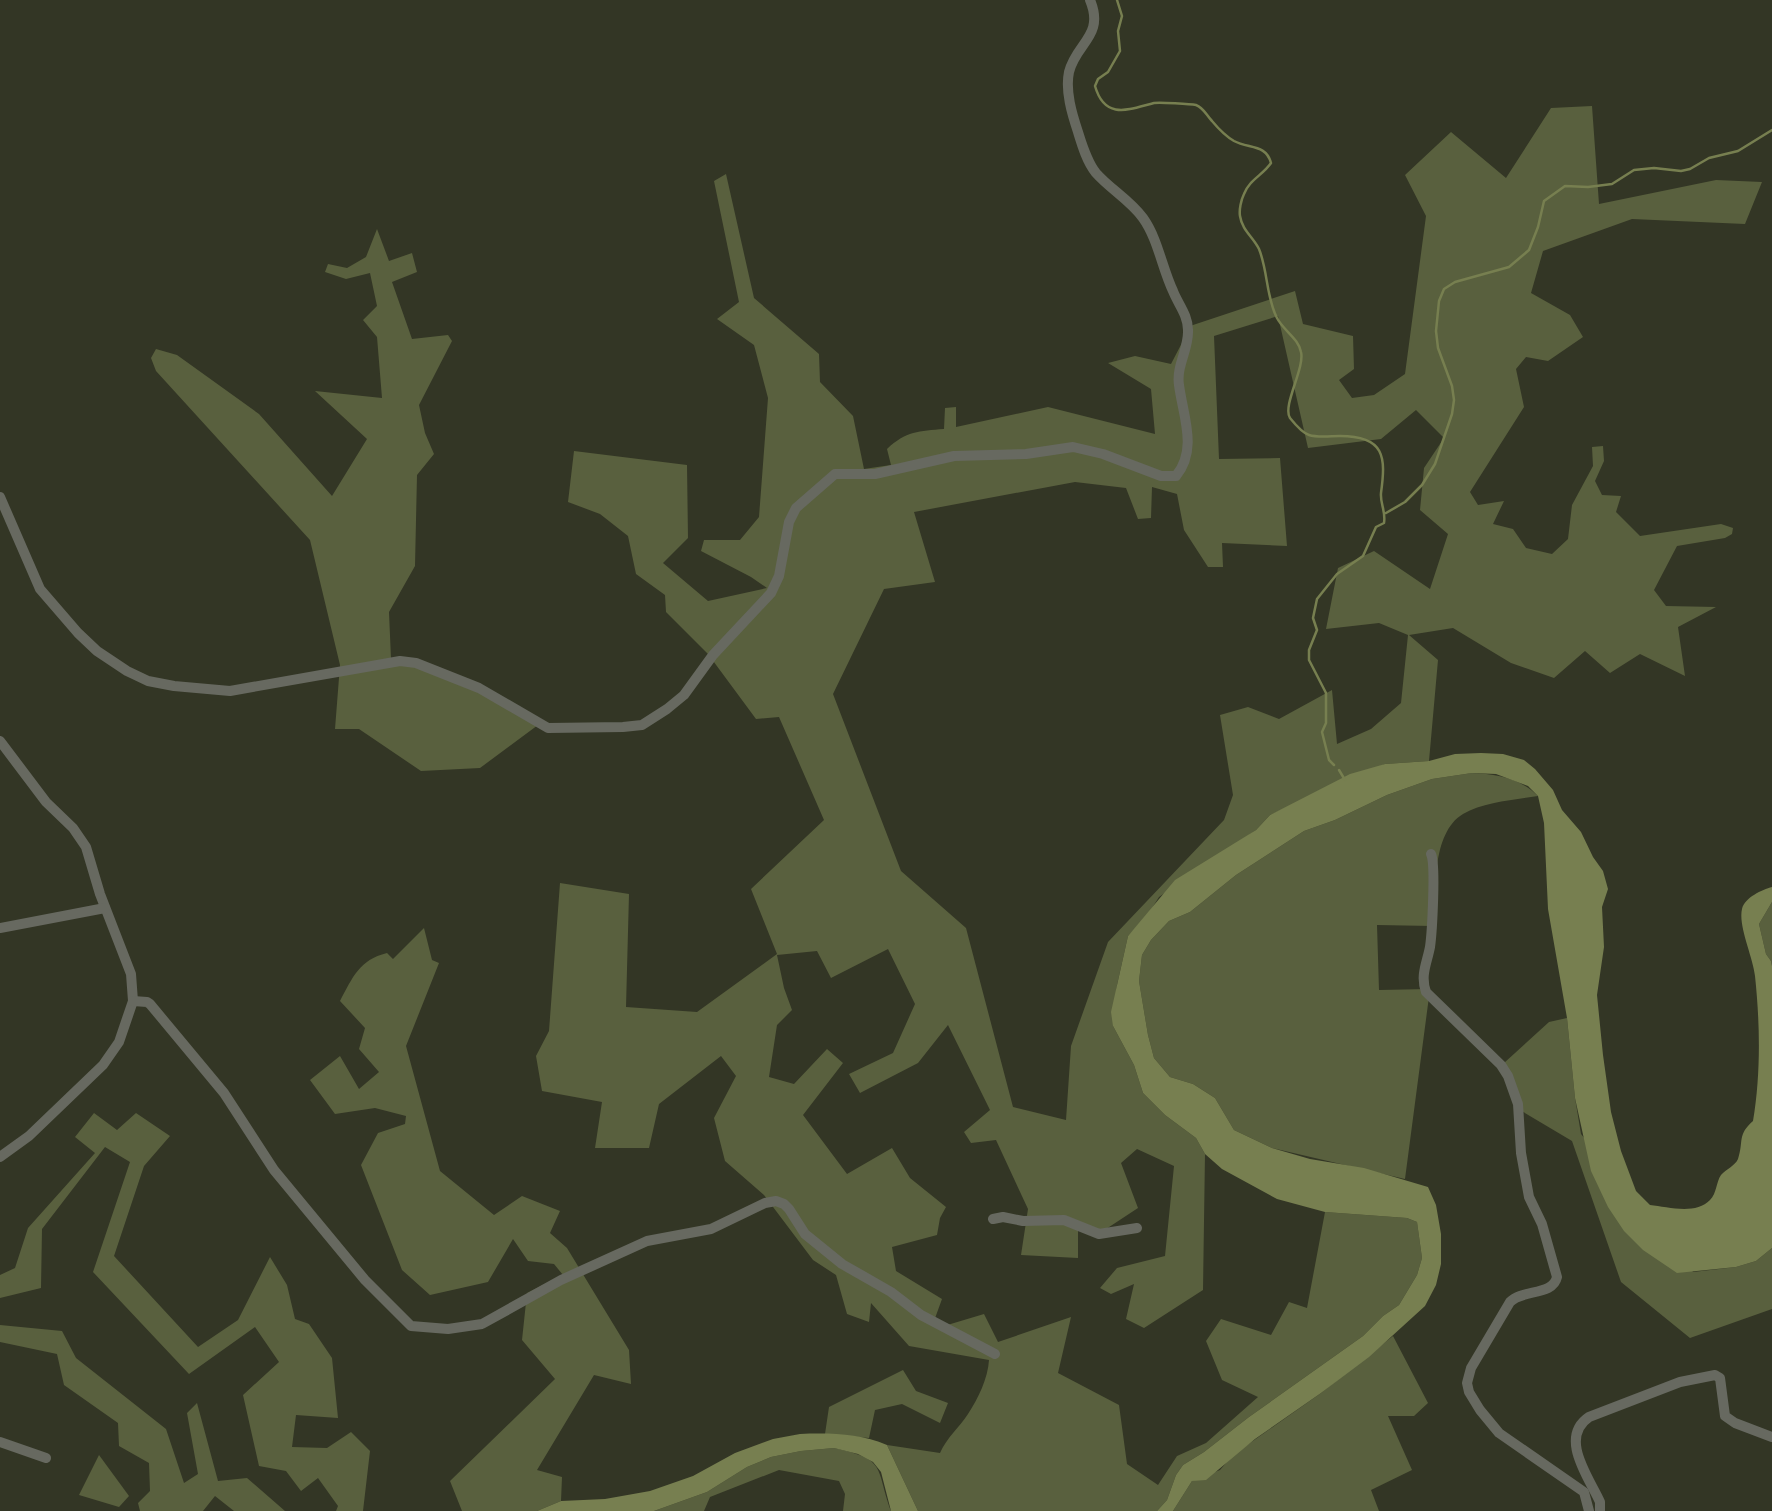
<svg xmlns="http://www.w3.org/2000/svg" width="1772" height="1511" viewBox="0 0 1772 1511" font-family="'PT Sans',sans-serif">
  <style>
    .green { fill: #59603e; fill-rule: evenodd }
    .water { fill: #777f50 }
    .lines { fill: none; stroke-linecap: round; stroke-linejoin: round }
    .stream { stroke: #777f50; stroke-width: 2.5 }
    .minor { stroke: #676960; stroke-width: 10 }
  </style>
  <rect width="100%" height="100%" fill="#333625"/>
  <g class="green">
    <path d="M1592,106L1599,204L1716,180L1762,182L1745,224L1632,219L1543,251L1531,293L1570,315L1583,337L1548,361L1526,357L1516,369L1524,407L1470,492L1478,505L1504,501L1493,524L1513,529L1526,548L1552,554L1568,539L1572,505L1593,466L1592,447L1603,446L1604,461L1595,481L1602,495L1621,496L1616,512L1640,536L1721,524L1733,528L1732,534L1725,538L1677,546L1654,590L1666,606L1716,607L1678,627L1685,676L1640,654L1610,673L1585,651L1554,678L1511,663L1453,628L1409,635L1438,660L1429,761L1385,764L1270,815L1256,830L1159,897L1147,916L1128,936L1117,985L1113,1026L1134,1065L1143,1093L1165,1115L1196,1138L1205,1154L1203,1290L1144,1328L1126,1319L1134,1284L1111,1294L1100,1288L1117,1268L1165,1256L1174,1166L1137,1149L1121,1163L1138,1208L1100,1233L1078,1225V1258L1021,1255L1028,1209L996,1140L971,1143L964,1132L990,1110L948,1025L918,1063L860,1093L849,1074L893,1053L915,1004L888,949L831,978L817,951L777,955L784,988L792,1010L777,1025L769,1077L794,1084L827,1049L843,1063L803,1115L847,1174L892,1148L910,1178L946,1207L940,1218L937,1235L892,1247L896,1271L942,1299L934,1321L944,1326L984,1314L998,1342L1071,1317L1058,1373L1119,1405L1127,1464L1158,1485L1177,1456L1206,1443L1258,1397L1222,1380L1206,1341L1221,1319L1271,1335L1289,1302L1307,1308L1325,1212L1407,1218L1417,1222L1422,1258L1417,1275L1399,1305L1383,1316L1363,1336L1249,1417L1204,1452L1183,1465L1176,1475L1167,1500L1157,1511H918L887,1445L940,1453C947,1437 959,1428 968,1414C978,1399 988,1378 989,1360L909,1346L871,1303L869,1322L847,1314L836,1275L813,1260L764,1195L725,1161L714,1118L736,1076L721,1056L659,1104L649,1148H595L602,1102L542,1091L536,1056L549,1031L560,883L629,894L626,1007L697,1012L777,954L751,889L824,820L779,717L756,719L708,654L666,612L665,595L636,574L628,536L600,514L568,502L574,451L687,465L688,538L663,563L708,601L767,588L751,577L701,551L704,540H740L759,517L768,398L754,345L717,319L739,302L714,181L726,174L754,298L819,354L820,382L853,416L864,469L891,465L887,449C906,431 919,431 944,429L945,408L956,407V427L1048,407L1155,434L1151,389L1108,363L1135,356L1171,364L1184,339L1187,327L1295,291L1303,324L1353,336L1354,369L1339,380L1352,398L1374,395L1405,374L1426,216L1405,175L1451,132L1506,178L1551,108ZM1278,316L1308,448L1381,439L1416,410L1444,438L1424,468L1420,510L1448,534L1430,589L1374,551L1338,568L1326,629L1379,623L1408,635L1401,703L1371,729L1337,744L1332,690L1279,719L1248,707L1220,715L1233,795L1224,820L1108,942L1071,1046L1066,1120L1013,1107L966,928L901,871L833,694L884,589L935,582L914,512L1075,482L1126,488L1138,519L1151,518L1152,487L1177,494L1184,530L1208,567H1223L1222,543L1287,546L1280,458L1219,459L1214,336Z"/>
    <path d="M377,229L389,261L412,253L417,272L392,282L412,339L448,335L452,341L419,405L425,433L434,454L417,475L415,566L389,612L391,659L483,688L538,725L480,768L421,771L359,729H335L340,665L310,540L156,371L151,358L156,349L177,355L259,414L332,496L367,439L315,391L382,398L377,337L363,320L377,306L370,273L346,279L325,272L328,264L347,268L366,257Z"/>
    <path d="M1472,773C1496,774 1520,778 1538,796C1514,800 1484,802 1463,814C1431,833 1436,893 1433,926L1377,925L1379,990L1430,989L1405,1179L1272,1148L1234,1130L1215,1098L1193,1084L1170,1077L1154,1058L1148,1035L1139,981L1142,955L1151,940L1169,921L1190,912L1236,875L1304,831L1335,820L1387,795L1432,779Z"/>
    <path d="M1772,902V966L1771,961L1766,954L1759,924Z"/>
    <path d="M424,928L432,960L439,963L406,1046L440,1171L494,1215L522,1196L560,1211L550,1233L567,1248L629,1350L631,1384L594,1375L537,1470L562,1477L561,1501L537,1511H462L450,1481L555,1379L522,1340L527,1293L563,1275L554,1264L528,1261L513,1239L488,1282L430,1295L402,1270L361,1165L378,1133L405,1124L406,1116L375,1108L335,1114L310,1080L340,1056L359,1089L379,1072L359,1049L365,1028L340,1001C353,977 359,960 387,953L393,959Z"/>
    <path d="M1567,1018L1575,1098L1581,1134L1693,1272L1736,1267L1756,1261L1772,1248V1309L1690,1338L1621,1282L1572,1141L1520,1110L1504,1063L1549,1022Z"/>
    <path d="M94,1113L117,1130L136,1113L170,1136L144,1166L114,1256L198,1347L238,1320L270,1257L287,1285L295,1319L309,1324L332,1358L338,1418L296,1415L292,1447L327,1448L351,1432L370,1451L363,1511H336L338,1506L318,1478L301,1491L286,1471L259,1466L243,1395L279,1362L255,1327L189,1374L93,1272L130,1162L105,1147L42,1229L41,1288L0,1298V1275L15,1268L28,1228L95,1153L75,1137Z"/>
    <path d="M0,1325L62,1331L76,1358L166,1429L184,1483L198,1474L187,1413L197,1403L218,1481L247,1478L285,1511H234L215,1496L203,1511H140L138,1503L150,1491L149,1463L119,1446L118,1423L64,1385L57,1354L0,1342Z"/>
    <path d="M1393,1336L1428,1403L1414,1416H1388L1412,1470L1371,1490L1379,1511H1173L1192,1481L1220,1470L1233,1455L1321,1393Z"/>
    <path d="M903,1370L916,1391L948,1403L940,1423L902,1404L875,1410L869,1438L825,1434L829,1407Z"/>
    <path d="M834,1448C888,1460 875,1467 891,1511H843L845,1494L839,1481L779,1470L710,1497L704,1511H654L707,1492L747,1467L771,1457L801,1451Z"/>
    <path d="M99,1455L129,1496L119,1507L79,1495Z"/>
  </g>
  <g class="water">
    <path d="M1481,753L1503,754L1524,760L1535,769L1553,790L1562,810L1581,832L1593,857L1603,871L1608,889L1602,907L1604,947L1597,995L1603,1055L1611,1112L1621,1151L1636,1191L1650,1205C1668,1207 1696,1215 1710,1200C1717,1193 1716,1182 1721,1175C1726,1169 1735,1166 1738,1159C1744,1141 1737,1135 1753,1121C1761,1074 1760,1023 1755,976C1753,957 1738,926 1742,909C1745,897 1762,890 1772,887V902L1759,924L1766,954L1771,961L1772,966V1248L1756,1261L1736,1267L1677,1273L1643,1250L1624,1231L1608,1207L1591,1171L1575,1098L1567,1018L1548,909L1544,823L1538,796L1528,786L1496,774L1472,773L1432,779L1387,795L1335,820L1304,831L1236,875L1190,912L1169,921L1151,940L1142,955L1139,981L1148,1035L1154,1058L1170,1077L1193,1084L1215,1098L1234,1130L1272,1148L1310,1159L1364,1168L1428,1187L1436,1205L1441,1234V1264L1436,1285L1425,1306L1369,1357L1321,1393L1255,1439L1206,1480L1192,1481L1173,1511H1157L1167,1500L1176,1475L1183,1465L1204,1452L1249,1417L1363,1336L1383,1316L1399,1305L1417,1275L1422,1258L1417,1222L1407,1218L1325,1212L1277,1199L1222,1169L1205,1154L1196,1138L1165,1115L1143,1093L1134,1065L1113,1026L1111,1012L1128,936L1175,880L1256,830L1270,815L1350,774L1385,764L1429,761L1455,754Z"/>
    <path d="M800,1434C829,1433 859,1433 887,1445L918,1511H891L881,1472L873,1462L858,1454L834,1448L801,1451L771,1457L747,1467L707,1492L654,1511H537L561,1501L605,1499L650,1491L693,1476L735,1453L773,1439Z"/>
  </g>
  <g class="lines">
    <g class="stream">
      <path d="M1117,0L1122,16L1118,31L1120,51L1108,72L1098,79L1095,86C1105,121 1130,109 1154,103C1159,102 1191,104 1196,105C1204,108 1206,115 1212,121C1217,127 1227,137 1234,141C1249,149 1266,144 1271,163C1263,175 1249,180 1244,194C1241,200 1239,210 1240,216C1242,230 1253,237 1259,249C1268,271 1266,297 1277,318C1283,330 1299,339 1301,352C1305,368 1282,406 1290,418C1294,423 1303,433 1309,435C1318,438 1331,436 1340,436C1385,436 1386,457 1381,493C1380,504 1386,511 1384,523L1376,527L1363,556L1337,574L1317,599L1313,618L1317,630L1309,650V660L1326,693V723L1322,732L1329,760L1334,765"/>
      <path d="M1386,513L1405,502L1422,485L1435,464L1452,414L1454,400L1452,386L1438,348L1436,331L1439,301L1444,289L1455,282L1509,267L1529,250L1538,227L1544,201L1565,186L1588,187L1612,184L1634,170L1654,168L1681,171L1690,169L1709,158L1738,151L1772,130"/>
      <path d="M1339,770L1345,780"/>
    </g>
    <g class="minor">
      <path d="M0,497L40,589L78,633L97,651L127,671L148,681L174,686L230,691L400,661L416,663L479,688L548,728L623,727L642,725L667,709L684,695L713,655L771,593L779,576L789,522L796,508L835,474H875L954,456L1026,454L1073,447L1103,454L1161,476H1176C1198,449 1183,416 1179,385C1176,366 1189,349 1188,330C1188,315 1178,304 1173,291C1162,268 1158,239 1143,218C1130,200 1110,189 1096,173C1087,162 1082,145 1078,132C1072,114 1065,91 1069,72C1076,43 1105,36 1090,0"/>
      <path d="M0,741L46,802L73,828L86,847L100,894L131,974L133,1001L119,1042L103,1065L29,1136L0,1157"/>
      <path d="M1431,854C1436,864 1432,933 1430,947C1427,963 1420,975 1426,992L1501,1065L1508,1076L1518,1104L1521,1153L1529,1197L1542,1224L1557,1277C1553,1296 1522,1289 1510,1302L1471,1368L1467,1383L1469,1392L1480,1410L1499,1433L1584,1492L1589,1511"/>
      <path d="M0,928L105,908"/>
      <path d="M133,1001L147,1002L150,1004L224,1093L274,1170L365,1280L411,1326L448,1329L482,1324L561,1280L647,1241L711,1229L765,1203L776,1201L784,1204L789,1209L805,1234L842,1264L891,1292L921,1315L995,1354"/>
      <path d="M993,1219L1003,1217L1023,1221L1064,1220L1099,1234L1137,1228"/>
      <path d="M0,1442L46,1458"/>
      <path d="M1600,1511V1502C1590,1479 1558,1438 1589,1417L1680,1382L1715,1375L1720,1378L1725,1416L1735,1423L1772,1437"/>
    </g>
  </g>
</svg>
